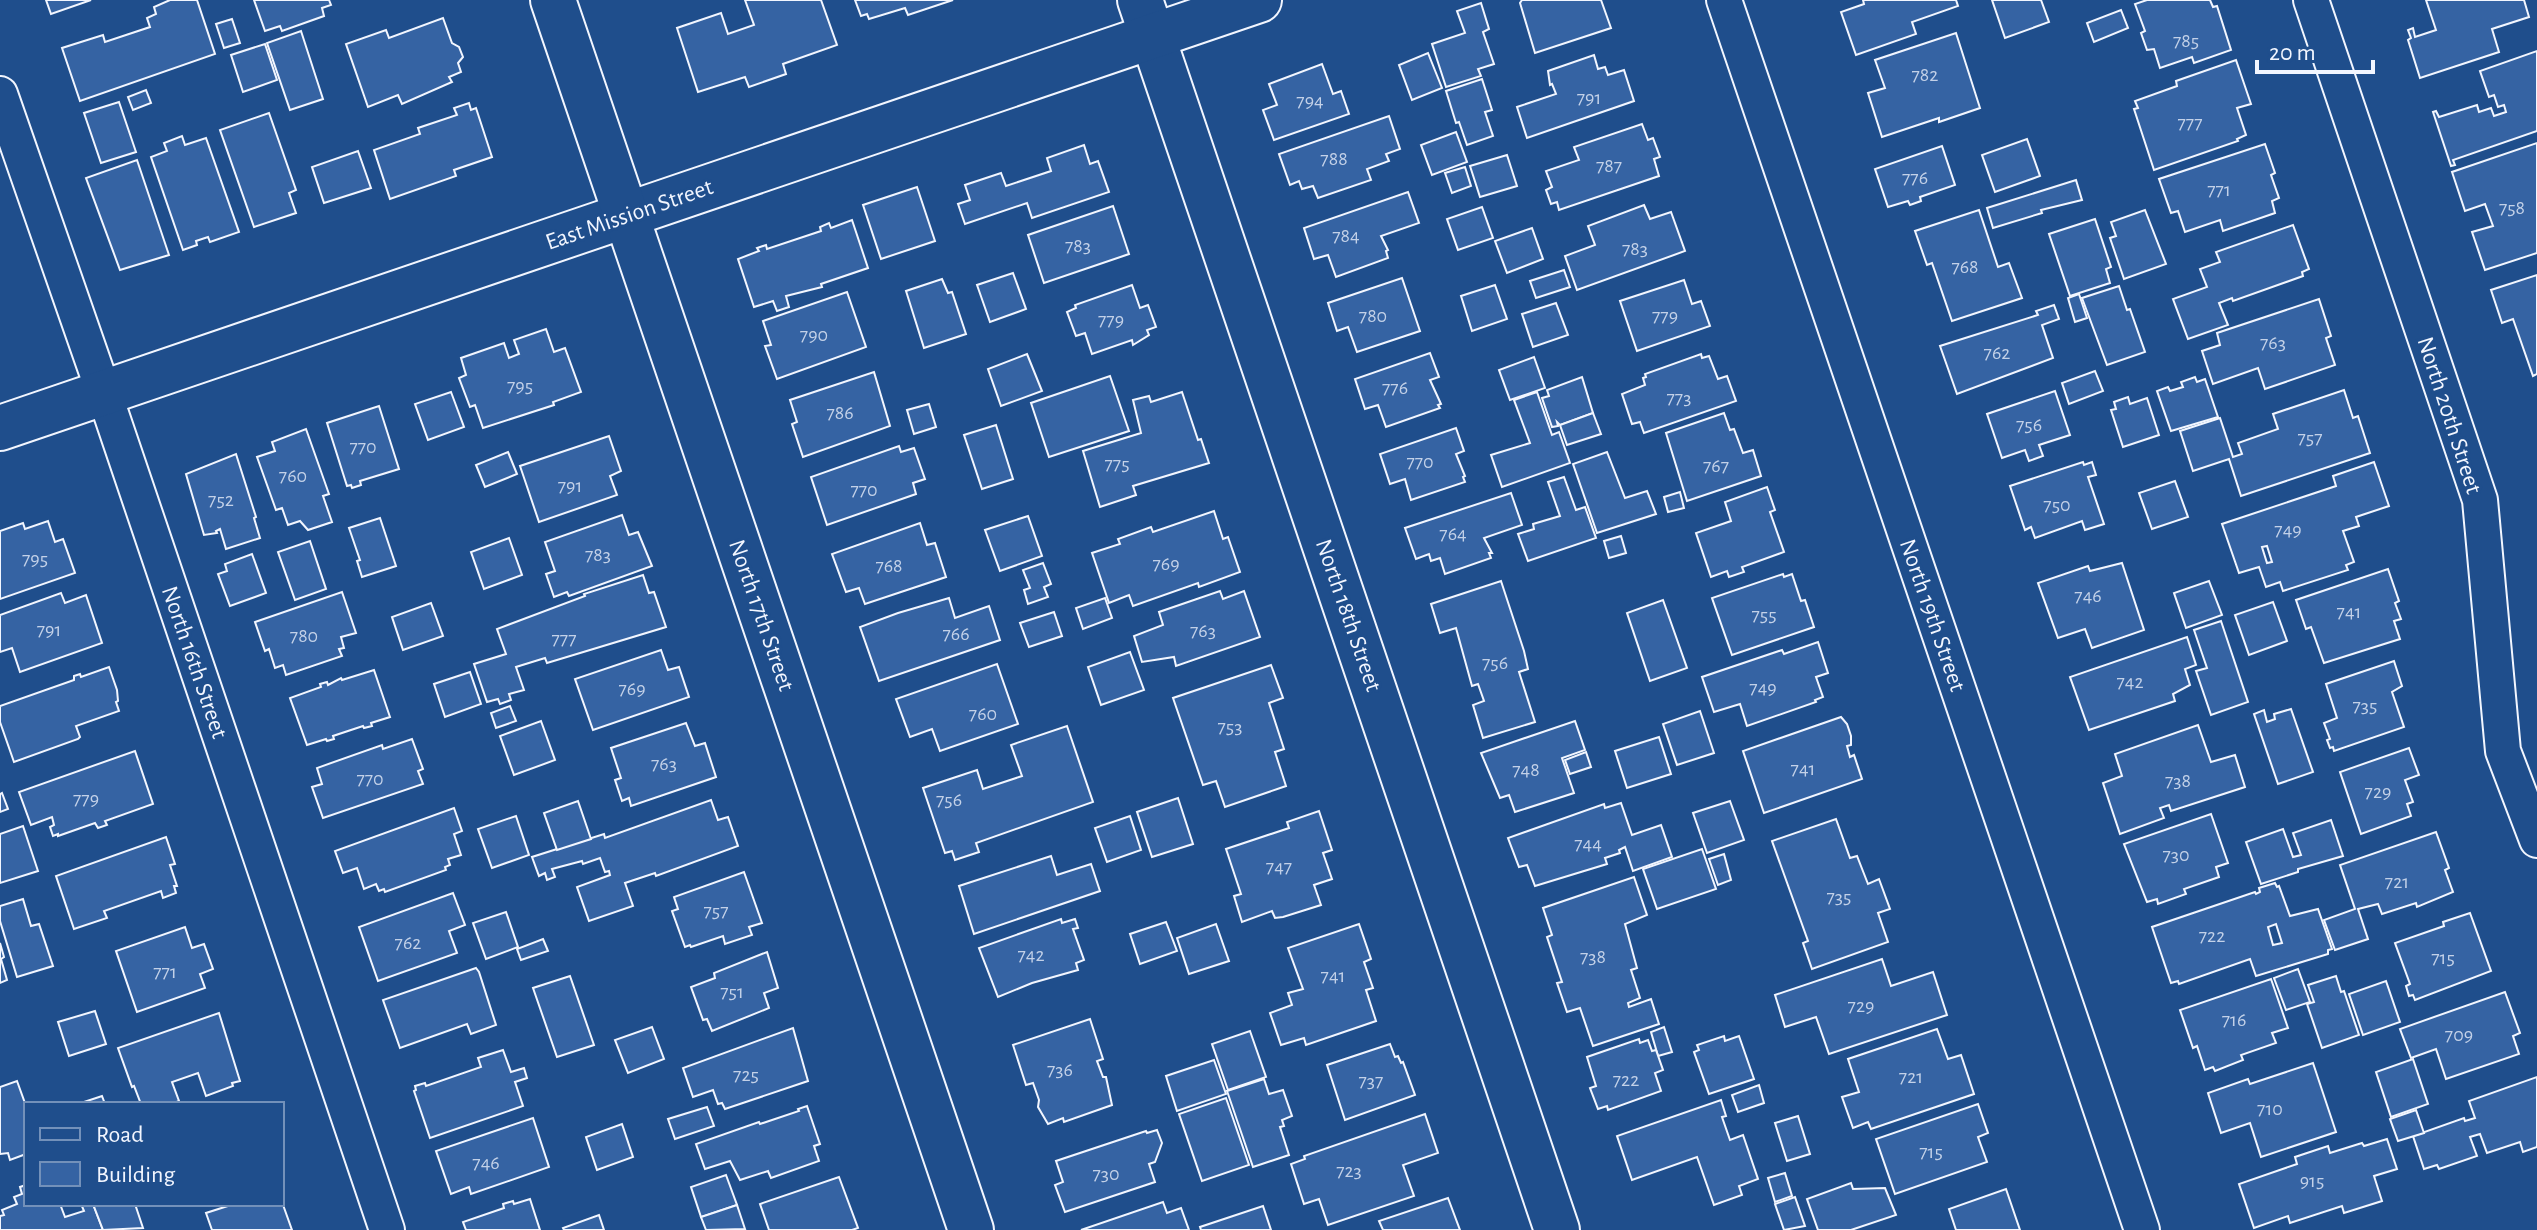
<svg xmlns="http://www.w3.org/2000/svg" width="2537" height="1230" viewBox="0 0 2537 1230" font-family="'Alegreya Sans',sans-serif">
  <style>
    .building { fill: #3563a3; stroke: #f2f6ff; stroke-width: 2; fill-rule: evenodd }
    .lines { fill: none; stroke-linecap: round; stroke-linejoin: round }
    .minor-casing { stroke: #f2f6ff; stroke-width: 38 }
    .tertiary-casing { stroke: #f2f6ff; stroke-width: 48 }
    .secondary-casing { stroke: #f2f6ff; stroke-width: 48 }
    .minor { stroke: #1f4e8c; stroke-width: 34 }
    .tertiary { stroke: #1f4e8c; stroke-width: 44 }
    .secondary { stroke: #1f4e8c; stroke-width: 44 }
    .labels { text-anchor: middle; stroke-width: 6; stroke-linejoin: round; paint-order: stroke }
    .number-label { font-size: 20px; fill: #c3d1e8 }
    .street-label { font-size: 24px; fill: #f2f6ff; stroke: #1f4e8c }
  </style>
  <rect width="100%" height="100%" fill="#1f4e8c"/>
  <g class="building">
    <path d="M46,0H91L51,14Z"/>
    <path d="M170,0H197L215,54L80,101L62,48L103,35L105,42L150,27L147,18L156,14L154,7Z"/>
    <path d="M254,0H329L331,5L322,8L324,16L282,31L280,26L265,31Z"/>
    <path d="M745,0H821L837,45L783,64L786,74L749,87L745,77L698,92L677,28L721,13L728,34L754,25Z"/>
    <path d="M855,0H953L908,15L905,8L869,19L867,14L861,16Z"/>
    <path d="M1522,0H1601L1611,28L1535,53L1520,3Z"/>
    <path d="M1863,0H1956L1958,6L1912,22L1916,34L1856,55L1841,12L1864,4Z"/>
    <path d="M1992,0H2041L2049,22L2005,38Z"/>
    <path d="M2147,0H2210L2213,7L2217,6L2231,50L2194,63L2192,57L2160,68L2154,49L2147,50L2141,33L2145,31L2135,4Z"/>
    <path d="M2426,0H2524L2529,17L2492,29L2499,52L2420,78L2408,40L2411,38L2408,30L2413,28L2415,37L2436,30Z"/>
    <path d="M1481,3L1489,29L1483,32L1494,64L1478,69L1481,76L1446,87L1432,44L1465,33L1457,11Z"/>
    <path d="M2121,10L2128,28L2094,42L2087,23Z"/>
    <path d="M443,18L452,43L459,47L463,57L458,63L461,72L449,77L452,82L402,104L398,95L368,107L346,44L386,30L389,38Z"/>
    <path d="M232,19L240,43L224,48L216,24Z"/>
    <path d="M301,31L323,99L290,110L267,43Z"/>
    <path d="M1956,33L1980,108L1939,122V118L1882,137L1868,93L1885,88L1875,60Z"/>
    <path d="M265,44L277,80L243,92L231,55Z"/>
    <path d="M2537,51V131L2453,160L2455,165L2451,166L2433,112L2436,111L2439,117L2477,105L2479,112L2491,108L2494,116L2506,112L2504,105L2498,107L2494,95L2489,97L2480,71Z"/>
    <path d="M1428,53L1442,88L1412,100L1399,65Z"/>
    <path d="M1594,55L1598,69L1605,67L1608,75L1624,70L1634,101L1527,138L1517,107L1556,94L1552,84L1550,85L1548,71Z"/>
    <path d="M2236,60L2251,104L2237,108L2246,135L2237,139L2238,141L2154,170L2134,109L2138,108L2135,101L2177,86L2176,81Z"/>
    <path d="M1322,64L1333,94L1341,91L1349,114L1274,140L1263,110L1277,105L1269,84Z"/>
    <path d="M1482,79L1492,110L1485,112L1493,136L1467,145L1459,122L1456,123L1446,91Z"/>
    <path d="M146,90L151,103L133,110L128,97Z"/>
    <path d="M119,102L136,152L101,163L84,113Z"/>
    <path d="M469,103L471,110L476,108L492,157L454,170L456,176L390,199L374,150L420,134L418,128L457,115L454,108Z"/>
    <path d="M269,113L296,190L289,193L296,213L254,227L220,130Z"/>
    <path d="M1389,116L1400,149L1386,154L1389,161L1367,169L1371,180L1318,198L1313,186L1302,189L1299,181L1290,185L1279,154Z"/>
    <path d="M1642,124L1648,140L1653,138L1660,157L1654,159L1659,176L1559,210L1557,202L1551,204L1546,190L1552,187L1546,171L1579,160L1574,147Z"/>
    <path d="M1456,132L1467,162L1432,175L1421,145Z"/>
    <path d="M182,136L185,145L206,138L239,232L210,242L208,237L196,241L197,245L183,250L151,157L167,151L164,143Z"/>
    <path d="M2027,139L2040,176L1995,192L1982,155Z"/>
    <path d="M2537,143V253L2485,270L2472,232L2493,226L2485,204L2465,211L2452,172Z"/>
    <path d="M2265,144L2275,173L2271,175L2279,198L2272,201L2275,213L2223,231L2220,220L2185,232L2178,211L2171,213L2159,179Z"/>
    <path d="M1084,145L1090,164L1098,161L1109,192L1032,218L1027,203L965,224L958,204L970,200L965,185L1001,173L1006,186L1051,171L1047,158Z"/>
    <path d="M1942,146L1955,185L1920,197L1921,201L1910,205L1908,201L1888,207L1875,169Z"/>
    <path d="M358,151L371,188L324,203L312,167Z"/>
    <path d="M1507,155L1517,186L1480,197L1470,166Z"/>
    <path d="M137,160L169,255L120,270L86,178Z"/>
    <path d="M1465,167L1471,186L1452,193L1445,173Z"/>
    <path d="M2076,180L2082,200L2041,210L2042,213L1993,228L1987,208Z"/>
    <path d="M917,187L935,241L881,259L863,205Z"/>
    <path d="M1408,192L1419,223L1381,236L1388,250L1386,251L1388,258L1336,277L1328,255L1314,259L1304,228Z"/>
    <path d="M1644,205L1650,219L1671,212L1685,251L1577,290L1565,256L1595,245L1588,226Z"/>
    <path d="M1113,206L1129,254L1044,283L1028,235Z"/>
    <path d="M1482,207L1493,238L1458,250L1447,219Z"/>
    <path d="M1979,210L1998,267L2009,263L2022,298L1952,321L1932,263L1927,265L1915,231Z"/>
    <path d="M2145,210L2166,264L2124,279L2110,238L2116,236L2111,222Z"/>
    <path d="M2095,219L2111,267L2106,269L2110,283L2070,296L2049,234Z"/>
    <path d="M852,220L868,268L821,284L822,287L786,296L789,307L777,311L773,301L754,307L738,259L759,251L757,248L766,245L767,249L821,231L820,227L829,223L831,228Z"/>
    <path d="M2293,225L2309,269L2302,272L2303,276L2233,301L2232,298L2219,303L2228,325L2188,339L2173,299L2207,287L2200,269L2220,262L2216,252Z"/>
    <path d="M1532,228L1543,259L1507,273L1495,241Z"/>
    <path d="M1564,270L1570,287L1536,298L1530,281Z"/>
    <path d="M1013,273L1026,309L990,322L977,285Z"/>
    <path d="M2537,275V374L2533,376L2513,319L2502,323L2491,290Z"/>
    <path d="M1402,278L1420,331L1357,352L1348,327L1337,331L1328,303Z"/>
    <path d="M942,279L948,293L952,292L966,334L924,348L906,291Z"/>
    <path d="M1684,280L1692,304L1701,301L1710,326L1637,351L1620,301Z"/>
    <path d="M1132,285L1140,308L1148,305L1156,327L1147,330L1149,335L1133,345L1132,340L1092,354L1085,333L1076,336L1067,312L1076,308L1075,305Z"/>
    <path d="M1495,285L1507,319L1472,331L1461,296Z"/>
    <path d="M2119,286L2127,310L2130,309L2145,352L2107,365L2082,298Z"/>
    <path d="M847,292L866,347L777,379L765,346L771,345L763,321Z"/>
    <path d="M2079,294L2087,318L2075,322L2068,298Z"/>
    <path d="M2319,299L2331,336L2326,338L2335,365L2265,389L2258,368L2213,384L2202,351L2220,345L2217,333Z"/>
    <path d="M1556,303L1568,335L1533,347L1522,314Z"/>
    <path d="M2054,305L2059,319L2042,325L2053,358L1957,394L1940,346L2038,315L2036,311Z"/>
    <path d="M546,329L554,352L565,348L581,392L553,402L554,405L483,428L475,405L470,407L459,378L466,375L461,358L504,343L509,358L519,354L514,340Z"/>
    <path d="M1430,353L1439,377L1430,380L1441,404L1438,405L1440,408L1386,427L1378,405L1365,409L1355,379Z"/>
    <path d="M1027,354L1042,391L1001,406L988,369Z"/>
    <path d="M1701,354L1702,358L1709,356L1718,379L1727,376L1736,401L1644,433L1640,422L1632,424L1622,394L1645,385L1643,378L1646,377L1645,374Z"/>
    <path d="M1534,357L1545,388L1510,400L1499,370Z"/>
    <path d="M2095,371L2103,391L2069,404L2062,383Z"/>
    <path d="M874,372L890,426L803,457L792,424L797,422L790,400Z"/>
    <path d="M1110,376L1129,431L1049,457L1031,403Z"/>
    <path d="M1582,377L1593,413L1560,425L1557,422L1558,426L1552,427L1542,398L1549,396L1547,390Z"/>
    <path d="M2195,377L2197,382L2205,379L2218,417L2171,431L2157,391L2168,387L2170,391L2183,387L2181,382Z"/>
    <path d="M2344,390L2353,418L2358,416L2370,453L2241,496L2229,459L2193,471L2180,431L2220,418L2233,457L2242,454L2238,443L2278,429L2273,414Z"/>
    <path d="M2055,391L2070,435L2039,445L2043,456L2029,461L2025,450L2002,458L1987,414Z"/>
    <path d="M451,392L464,427L428,440L415,404Z"/>
    <path d="M1182,392L1198,440L1201,439L1209,463L1133,486L1136,495L1100,507L1083,451L1141,433L1133,400L1149,396L1151,402Z"/>
    <path d="M1537,392L1552,435L1559,432L1570,463L1502,487L1491,455L1530,443L1514,400Z"/>
    <path d="M2128,397L2130,404L2147,398L2159,435L2123,447L2111,410L2116,409L2114,402Z"/>
    <path d="M929,404L936,427L914,434L907,410Z"/>
    <path d="M379,406L399,469L360,481L361,485L352,488L351,485L347,486L327,423Z"/>
    <path d="M1593,413L1601,434L1567,445L1560,425Z"/>
    <path d="M1724,413L1730,430L1734,429L1743,453L1753,450L1761,476L1687,501L1666,433Z"/>
    <path d="M996,425L1013,479L982,489L964,435Z"/>
    <path d="M1456,428L1464,451L1456,454L1465,476L1463,477L1465,482L1411,500L1405,479L1390,484L1380,454Z"/>
    <path d="M306,429L329,494L323,496L332,522L308,530L300,521L288,525L282,508L276,510L257,457L275,451L272,442Z"/>
    <path d="M609,436L621,471L610,476L617,495L539,522L520,466Z"/>
    <path d="M899,446L901,452L914,448L925,479L913,483L916,494L827,525L811,477Z"/>
    <path d="M508,452L517,474L485,487L476,465Z"/>
    <path d="M1607,452L1625,498L1647,491L1656,514L1597,533L1573,464Z"/>
    <path d="M236,454L256,517L254,518L260,538L226,549L220,529L216,531L217,533L204,535L186,474Z"/>
    <path d="M2083,462L2084,465L2092,462L2096,475L2088,477L2104,524L2085,530L2082,521L2035,538L2031,527L2025,530L2010,486Z"/>
    <path d="M2374,462L2389,506L2356,517L2359,526L2343,531L2354,562L2346,565L2348,570L2283,591L2280,582L2266,587L2259,567L2239,573L2222,524L2336,486L2333,476ZM2267,546L2272,562L2267,563L2262,547Z"/>
    <path d="M1564,477L1576,510L1585,507L1596,538L1528,561L1518,534L1534,529L1533,524L1560,516L1548,482Z"/>
    <path d="M2175,481L2188,517L2152,529L2139,493Z"/>
    <path d="M1767,487L1775,510L1770,512L1784,552L1742,567L1744,572L1729,577L1727,571L1711,577L1696,533L1731,521L1725,502Z"/>
    <path d="M1680,492L1684,508L1668,512L1664,497Z"/>
    <path d="M1511,493L1522,525L1484,538L1492,553H1489L1491,558L1445,574L1440,558L1431,561L1429,554L1416,559L1405,528Z"/>
    <path d="M1214,511L1223,539L1228,537L1240,572L1199,587L1198,583L1133,606L1129,595L1109,603L1092,553L1120,544L1118,539L1151,527L1153,532Z"/>
    <path d="M622,515L629,535L638,532L652,566L569,596L567,592L554,597L546,574L555,571L545,542Z"/>
    <path d="M1028,516L1042,556L1000,571L985,530Z"/>
    <path d="M380,518L396,566L362,577L357,561L360,560L349,528Z"/>
    <path d="M48,521L55,542L63,539L75,573L0,599V531L23,523L25,529Z"/>
    <path d="M920,523L927,545L935,543L946,577L865,604L859,588L846,592L832,554Z"/>
    <path d="M1621,536L1626,553L1609,558L1604,541Z"/>
    <path d="M509,538L522,575L484,589L471,552Z"/>
    <path d="M310,541L326,589L295,600L278,552Z"/>
    <path d="M252,554L266,593L230,606L218,574L227,571L225,564Z"/>
    <path d="M1043,563L1051,584L1044,587L1048,597L1028,604L1024,590L1030,588L1023,570Z"/>
    <path d="M2122,563L2144,630L2092,648L2085,629L2058,638L2038,583L2088,566L2090,571Z"/>
    <path d="M2388,569L2399,601L2395,603L2401,619L2394,621L2400,639L2324,663L2311,627L2306,629L2296,600Z"/>
    <path d="M1783,574L1784,577L1792,574L1801,601L1805,600L1814,627L1732,655L1712,598Z"/>
    <path d="M643,575L649,593L654,592L666,627L547,663L545,658L516,667L524,690L509,694L511,700L500,704L498,699L487,702L474,664L506,654L497,629L585,596L584,594Z"/>
    <path d="M1501,581L1524,651L1528,669L1519,672L1535,722L1483,738L1473,705L1484,701L1478,684L1472,686L1456,628L1440,633L1431,604Z"/>
    <path d="M2209,581L2222,615L2186,628L2174,593Z"/>
    <path d="M1220,591L1223,599L1244,591L1260,637L1176,666L1174,657L1142,662L1134,636L1163,625L1159,612Z"/>
    <path d="M342,592L356,633L341,637L344,648L339,649L342,656L286,675L283,665L275,668L269,649L265,651L255,622Z"/>
    <path d="M61,593L65,603L86,595L102,643L20,672L12,648L0,652V615Z"/>
    <path d="M949,598L955,618L989,606L1000,640L879,681L860,627L898,613Z"/>
    <path d="M1105,598L1112,618L1083,629L1076,608Z"/>
    <path d="M1663,600L1687,668L1650,681L1627,613Z"/>
    <path d="M2273,602L2287,641L2249,655L2235,615Z"/>
    <path d="M431,603L443,636L403,650L392,617Z"/>
    <path d="M1054,612L1062,636L1029,647L1020,623Z"/>
    <path d="M2221,621L2248,702L2211,715L2196,671L2207,668L2194,630Z"/>
    <path d="M2187,637L2196,665L2185,669L2190,685L2173,694L2175,701L2089,730L2070,677Z"/>
    <path d="M1818,642L1828,673L1816,677L1823,697L1815,700L1816,702L1747,726L1740,704L1714,712L1702,677L1782,650L1784,654Z"/>
    <path d="M661,650L668,670L679,667L689,697L593,730L575,679Z"/>
    <path d="M1130,652L1144,690L1101,705L1088,667Z"/>
    <path d="M2394,661L2402,686L2392,692L2404,727L2334,751L2333,747L2330,748L2327,740L2330,739L2324,723L2337,718L2326,684Z"/>
    <path d="M997,664L1018,724L940,751L932,729L910,737L896,699Z"/>
    <path d="M1271,665L1283,698L1269,703L1284,749L1275,752L1286,786L1225,807L1216,781L1203,785L1173,698Z"/>
    <path d="M109,667L117,690L118,701L116,702L119,711L76,726L80,737L78,739L14,762L0,722V706L74,680V676L80,674L81,677Z"/>
    <path d="M374,670L390,717L371,723L372,726L364,728L363,726L333,736L334,739L327,741L326,739L307,745L290,698L321,687L320,684L327,682L328,685L341,678L342,680Z"/>
    <path d="M470,672L481,704L445,717L434,684Z"/>
    <path d="M510,706L516,721L496,728L491,713Z"/>
    <path d="M2291,709L2313,772L2278,784L2254,714L2264,710L2267,722L2275,719L2274,714Z"/>
    <path d="M1700,711L1714,753L1677,765L1663,724Z"/>
    <path d="M1841,717L1847,724L1851,736V745L1847,746L1850,757L1854,755L1862,779L1764,813L1743,751Z"/>
    <path d="M541,721L555,760L514,775L500,736Z"/>
    <path d="M1575,721L1585,750L1562,758L1574,793L1515,812L1509,795L1500,798L1481,753Z"/>
    <path d="M686,723L695,746L705,743L716,777L631,806L629,798L622,801L615,780L621,778L611,748Z"/>
    <path d="M2198,725L2211,762L2235,755L2245,787L2171,811L2169,805L2160,808L2164,818L2120,834L2103,783L2122,776L2115,754Z"/>
    <path d="M1067,726L1093,802L976,843L979,852L955,860L952,851L945,853L923,788L977,770L983,789L1022,776L1011,745Z"/>
    <path d="M1659,737L1671,774L1627,788L1615,751Z"/>
    <path d="M412,739L423,769L418,771L423,784L323,818L312,787L322,784L317,768L382,745L383,749Z"/>
    <path d="M2409,748L2419,775L2405,780L2413,802L2407,804L2411,816L2361,834L2340,772Z"/>
    <path d="M135,751L153,804L105,821L107,825L98,828L95,823L58,836V834L53,836L50,827L54,825L52,817L31,825L19,792Z"/>
    <path d="M1586,752L1591,767L1570,774L1565,760Z"/>
    <path d="M2,793L8,809L0,812V794Z"/>
    <path d="M1178,798L1193,844L1152,857L1137,812Z"/>
    <path d="M711,800L718,820L728,817L738,846L656,876L655,873L625,883L633,906L589,921L577,887L610,875L609,871L605,872L600,858L583,864L582,861L552,869L555,877L547,880L545,873L539,876L532,857L604,834L605,838Z"/>
    <path d="M578,801L591,839L557,850L544,813Z"/>
    <path d="M1730,801L1744,840L1707,853L1693,813Z"/>
    <path d="M1621,803L1632,835L1661,825L1672,857L1633,871L1625,847L1619,850L1620,853L1605,858L1607,864L1535,886L1527,865L1519,867L1508,838L1604,804L1605,808Z"/>
    <path d="M454,808L462,831L454,834L461,855L448,859L450,865L445,867L446,870L385,892L384,889L379,891L376,884L364,889L357,868L343,873L335,851Z"/>
    <path d="M1319,811L1332,850L1323,853L1332,879L1314,885L1321,905L1283,917L1275,918L1272,911L1242,922L1234,896L1241,894L1226,849L1289,828L1287,822Z"/>
    <path d="M2211,814L2228,863L2216,867L2219,877L2184,889L2186,894L2158,904L2157,899L2147,902L2124,844Z"/>
    <path d="M516,816L529,855L492,868L478,829Z"/>
    <path d="M1130,816L1141,850L1107,862L1095,828Z"/>
    <path d="M1836,819L1850,858L1857,856L1868,884L1879,879L1890,909L1878,913L1888,942L1812,969L1803,943L1808,941L1772,841Z"/>
    <path d="M2331,820L2343,856L2298,869V872L2261,884L2246,842L2283,829L2293,857L2301,855L2293,833Z"/>
    <path d="M23,826L38,871L0,883V834Z"/>
    <path d="M2436,832L2449,868L2445,870L2453,892L2417,907L2416,903L2382,914L2378,904L2358,909L2368,939L2335,950L2324,920L2355,909L2340,865Z"/>
    <path d="M166,837L175,864L170,865L177,886H174L176,893L163,898L161,891L104,911L107,918L74,929L56,876Z"/>
    <path d="M1702,849L1716,889L1657,909L1643,869Z"/>
    <path d="M1724,854L1731,880L1718,885L1709,859Z"/>
    <path d="M1051,856L1057,875L1091,864L1100,891L974,934L959,886Z"/>
    <path d="M744,872L762,923L749,927L752,935L725,944L723,936L691,947L690,945L685,947L672,911L678,909L674,897Z"/>
    <path d="M1634,877L1647,915L1625,924L1637,968L1631,970L1640,998L1628,1003L1629,1007L1651,999L1659,1024L1593,1046L1580,1008L1567,1012L1557,983L1562,982L1547,937L1552,935L1543,908Z"/>
    <path d="M2275,883L2277,887L2279,886L2290,916L2318,909L2332,949L2328,950V954L2256,976L2250,959L2179,984L2178,981L2171,983L2152,927L2255,892L2256,894L2260,892L2259,888ZM2276,924L2282,943L2273,945L2268,927Z"/>
    <path d="M453,893L465,925L449,931L457,953L378,981L359,927Z"/>
    <path d="M23,899L31,926L39,924L53,966L17,977L0,921V906Z"/>
    <path d="M506,912L518,947L486,959L473,923Z"/>
    <path d="M2470,913L2491,971L2415,1000L2413,995L2409,996L2406,986L2410,984L2395,943L2444,926L2443,922Z"/>
    <path d="M1061,919L1062,923L1075,919L1078,928L1073,929L1084,960L1076,963L1078,970L1032,983L998,997L979,948Z"/>
    <path d="M1166,922L1177,951L1140,964L1130,934Z"/>
    <path d="M1216,924L1229,961L1189,974L1177,938Z"/>
    <path d="M1359,924L1371,959L1364,962L1373,988L1366,990L1376,1021L1306,1045L1304,1038L1281,1045L1270,1013L1292,1005L1288,993L1303,989L1288,948Z"/>
    <path d="M185,927L192,948L204,944L213,969L200,974L205,988L137,1012L116,951Z"/>
    <path d="M543,939L548,951L521,960L517,949Z"/>
    <path d="M0,943L4,957L1,959L7,980L0,983Z"/>
    <path d="M767,952L778,988L764,993L769,1008L712,1031L707,1019L703,1020L691,987L715,978L714,973Z"/>
    <path d="M1882,959L1891,986L1933,972L1947,1015L1829,1054L1816,1017L1785,1027L1775,995Z"/>
    <path d="M476,968L479,972L496,1025L471,1034L467,1024L400,1048L383,1000Z"/>
    <path d="M2298,969L2310,1002L2286,1010L2274,978Z"/>
    <path d="M570,976L594,1045L557,1057L533,988Z"/>
    <path d="M2336,976L2341,992L2344,991L2359,1035L2322,1048L2307,1004L2314,1002L2308,985Z"/>
    <path d="M2271,979L2288,1028L2272,1033L2276,1043L2241,1055L2243,1060L2215,1071L2213,1067L2205,1070L2197,1046L2193,1048L2180,1010Z"/>
    <path d="M2386,981L2400,1022L2363,1035L2349,994Z"/>
    <path d="M2505,992L2520,1033L2513,1036L2519,1054L2446,1079L2436,1049L2411,1058L2400,1029Z"/>
    <path d="M95,1011L106,1044L69,1056L58,1022Z"/>
    <path d="M219,1013L240,1081L232,1083L233,1086L206,1096L198,1073L172,1082L179,1101L172,1104H141L134,1086L132,1087L118,1048Z"/>
    <path d="M1090,1019L1103,1059L1097,1061L1103,1077H1106L1112,1105L1064,1122L1063,1118L1048,1124L1038,1107L1039,1100L1033,1083L1026,1085L1013,1045Z"/>
    <path d="M652,1027L664,1059L628,1073L615,1040Z"/>
    <path d="M1664,1027L1672,1052L1658,1056L1651,1032Z"/>
    <path d="M793,1028L808,1081L725,1109L722,1103L718,1104L713,1090L693,1097L683,1068Z"/>
    <path d="M1937,1029L1948,1059L1961,1055L1974,1094L1871,1129L1868,1122L1853,1128L1842,1097L1859,1092L1848,1059Z"/>
    <path d="M1250,1031L1266,1077L1228,1090L1212,1044Z"/>
    <path d="M1724,1036L1725,1041L1739,1036L1754,1079L1709,1094L1694,1052L1699,1050L1697,1045Z"/>
    <path d="M1639,1039L1640,1043L1648,1040L1652,1051L1656,1050L1663,1070L1655,1073L1661,1091L1608,1110L1607,1106L1598,1109L1590,1088L1596,1086L1587,1057Z"/>
    <path d="M1390,1044L1395,1057L1398,1056L1401,1063L1403,1062L1415,1095L1345,1120L1327,1065Z"/>
    <path d="M503,1050L511,1072L524,1068L527,1078L515,1082L523,1106L430,1138L414,1091L416,1090L415,1086L425,1083L426,1086L481,1067L478,1058Z"/>
    <path d="M2413,1059L2428,1104L2391,1117L2376,1072Z"/>
    <path d="M1214,1060L1226,1094L1177,1111L1166,1076Z"/>
    <path d="M2313,1063L2336,1132L2261,1157L2250,1123L2221,1133L2208,1093L2248,1079L2250,1084Z"/>
    <path d="M2537,1077V1147L2523,1152L2520,1142L2487,1153L2480,1134L2470,1137L2477,1156L2439,1169L2437,1165L2424,1169L2413,1136L2464,1118L2465,1121L2475,1118L2469,1101Z"/>
    <path d="M1264,1079L1269,1094L1283,1090L1292,1116L1282,1120L1284,1126L1280,1127L1289,1155L1253,1167L1227,1091Z"/>
    <path d="M17,1081L26,1106V1154L10,1160L8,1153L0,1154V1087Z"/>
    <path d="M1759,1085L1764,1103L1738,1112L1732,1095Z"/>
    <path d="M102,1096L105,1104H78Z"/>
    <path d="M1226,1098L1249,1165L1202,1181L1179,1114Z"/>
    <path d="M1721,1100L1726,1116L1722,1117L1730,1140L1743,1135L1758,1179L1739,1186L1742,1195L1714,1205L1697,1157L1632,1180L1617,1136Z"/>
    <path d="M1978,1104L1988,1133L1978,1137L1987,1162L1895,1194L1876,1139Z"/>
    <path d="M807,1106L820,1144L814,1146L819,1161L771,1178L768,1171L740,1180L730,1161L705,1169L696,1144L759,1122L760,1124L799,1111L798,1109Z"/>
    <path d="M707,1107L714,1126L675,1139L668,1119Z"/>
    <path d="M2416,1110L2424,1133L2398,1141L2390,1119Z"/>
    <path d="M1425,1114L1438,1153L1403,1165L1414,1196L1328,1225L1319,1199L1304,1204L1291,1164L1305,1159L1304,1156Z"/>
    <path d="M1798,1116L1810,1154L1787,1161L1775,1123Z"/>
    <path d="M533,1118L549,1167L471,1194L469,1187L451,1194L436,1151Z"/>
    <path d="M622,1124L633,1157L597,1170L586,1137Z"/>
    <path d="M1157,1130L1162,1143L1155,1162L1149,1164L1155,1182L1065,1212L1055,1185L1063,1182L1056,1161L1146,1131L1147,1133Z"/>
    <path d="M2387,1139L2397,1169L2374,1176L2382,1201L2344,1213L2342,1206L2290,1223L2288,1216L2254,1228L2239,1184L2297,1164L2295,1157L2328,1146L2330,1153L2362,1143L2364,1146Z"/>
    <path d="M1785,1173L1792,1196L1775,1202L1768,1178Z"/>
    <path d="M726,1175L737,1205L701,1217L691,1187Z"/>
    <path d="M839,1177L858,1228L852,1230H769L760,1204Z"/>
    <path d="M1851,1183L1853,1189L1885,1188L1896,1215L1851,1230H1818L1807,1199Z"/>
    <path d="M26,1185V1204H60L65,1217L84,1211L81,1204H93L103,1230H0V1216L4,1215L2,1210L17,1204L14,1197L22,1194L20,1187Z"/>
    <path d="M2006,1189L2020,1230H1956L1949,1209Z"/>
    <path d="M1795,1197L1805,1226L1784,1230L1775,1204Z"/>
    <path d="M1448,1198L1460,1230H1383L1379,1221Z"/>
    <path d="M530,1199L540,1230H466L463,1222L504,1208L503,1204L513,1201L514,1204Z"/>
    <path d="M282,1202L292,1230H212L206,1213L234,1204H282Z"/>
    <path d="M1163,1202L1167,1213L1181,1208L1189,1230H1081Z"/>
    <path d="M93,1204H135L143,1228L103,1230Z"/>
    <path d="M737,1205L745,1229L706,1230L701,1217Z"/>
    <path d="M1263,1206L1271,1230H1201L1200,1227Z"/>
    <path d="M599,1215L604,1230H564L563,1228Z"/>
  </g>
  <g class="lines">
    <defs>
      <g id="minor">
        <path d="M1724,0L2142,1230"/>
        <path d="M2311,0L2480,500L2503,751L2537,840"/>
        <path d="M0,94L104,393L387,1230"/>
      </g>
      <g id="tertiary">
        <path d="M1140,0L1557,1230"/>
        <path d="M0,428L1259,0"/>
      </g>
      <path id="secondary" d="M553,0L971,1230"/>
    </defs>
    <use href="#minor" class="minor-casing"/>
    <use href="#tertiary" class="tertiary-casing"/>
    <use href="#secondary" class="secondary-casing"/>
    <use href="#minor" class="minor"/>
    <use href="#tertiary" class="tertiary"/>
    <use href="#secondary" class="secondary"/>
  </g>
  <g class="labels">
    <g class="number-label">
      <text x="2186" y="47">785</text>
      <text x="1925" y="81">782</text>
      <text x="1589" y="104">791</text>
      <text x="1310" y="107">794</text>
      <text x="2190" y="129">777</text>
      <text x="1334" y="165">788</text>
      <text x="1609" y="172">787</text>
      <text x="1915" y="184">776</text>
      <text x="2219" y="196">771</text>
      <text x="2512" y="214">758</text>
      <text x="1346" y="242">784</text>
      <text x="1078" y="252">783</text>
      <text x="1635" y="255">783</text>
      <text x="1965" y="273">768</text>
      <text x="1373" y="322">780</text>
      <text x="1665" y="322">779</text>
      <text x="1111" y="326">779</text>
      <text x="814" y="341">790</text>
      <text x="2273" y="349">763</text>
      <text x="1997" y="359">762</text>
      <text x="520" y="392">795</text>
      <text x="1395" y="394">776</text>
      <text x="1679" y="404">773</text>
      <text x="840" y="419">786</text>
      <text x="2029" y="431">756</text>
      <text x="2310" y="444">757</text>
      <text x="363" y="453">770</text>
      <text x="1420" y="468">770</text>
      <text x="1117" y="470">775</text>
      <text x="1716" y="472">767</text>
      <text x="293" y="482">760</text>
      <text x="570" y="492">791</text>
      <text x="864" y="496">770</text>
      <text x="221" y="506">752</text>
      <text x="2057" y="511">750</text>
      <text x="2288" y="536">749</text>
      <text x="1453" y="540">764</text>
      <text x="598" y="561">783</text>
      <text x="35" y="565">795</text>
      <text x="1166" y="570">769</text>
      <text x="889" y="572">768</text>
      <text x="2088" y="602">746</text>
      <text x="2349" y="618">741</text>
      <text x="1764" y="621">755</text>
      <text x="49" y="636">791</text>
      <text x="1203" y="637">763</text>
      <text x="956" y="640">766</text>
      <text x="304" y="642">780</text>
      <text x="564" y="645">777</text>
      <text x="1495" y="669">756</text>
      <text x="2130" y="688">742</text>
      <text x="1763" y="694">749</text>
      <text x="632" y="695">769</text>
      <text x="2365" y="712">735</text>
      <text x="983" y="720">760</text>
      <text x="1230" y="733">753</text>
      <text x="664" y="770">763</text>
      <text x="1803" y="775">741</text>
      <text x="1526" y="776">748</text>
      <text x="370" y="785">770</text>
      <text x="2178" y="787">738</text>
      <text x="2378" y="798">729</text>
      <text x="86" y="805">779</text>
      <text x="949" y="806">756</text>
      <text x="1588" y="850">744</text>
      <text x="2176" y="861">730</text>
      <text x="1279" y="873">747</text>
      <text x="2397" y="888">721</text>
      <text x="1839" y="903">735</text>
      <text x="716" y="917">757</text>
      <text x="2212" y="942">722</text>
      <text x="408" y="949">762</text>
      <text x="1031" y="961">742</text>
      <text x="1593" y="963">738</text>
      <text x="2443" y="964">715</text>
      <text x="165" y="978">771</text>
      <text x="1333" y="982">741</text>
      <text x="732" y="998">751</text>
      <text x="1861" y="1012">729</text>
      <text x="2234" y="1026">716</text>
      <text x="2459" y="1041">709</text>
      <text x="1060" y="1076">736</text>
      <text x="746" y="1081">725</text>
      <text x="1911" y="1083">721</text>
      <text x="1626" y="1086">722</text>
      <text x="1371" y="1087">737</text>
      <text x="2270" y="1115">710</text>
      <text x="1931" y="1158">715</text>
      <text x="486" y="1169">746</text>
      <text x="1349" y="1177">723</text>
      <text x="1106" y="1180">730</text>
      <text x="2312" y="1187">915</text>
    </g>
    <g class="street-label">
      <text transform="translate(629 214) rotate(-19)" y="8">East Mission Street</text>
      <text transform="translate(2450 415) rotate(72)" y="8">North 20th Street</text>
      <text transform="translate(762 615) rotate(71)" y="8">North 17th Street</text>
      <text transform="translate(1349 615) rotate(71)" y="8">North 18th Street</text>
      <text transform="translate(1933 615) rotate(71)" y="8">North 19th Street</text>
      <text transform="translate(195 662) rotate(71)" y="8">North 16th Street</text>
    </g>
  </g>
  <rect x="24" y="1102" width="260" height="104" fill="#1f4e8c" stroke="#7391ba" stroke-width="2"/>
  <rect x="40" y="1128" width="40" height="12" fill="#1f4e8c" stroke="#7391ba" stroke-width="2"/>
  <text x="96" y="1142" font-size="24" fill="#f2f6ff">Road</text>
  <rect x="40" y="1162" width="40" height="24" fill="#3563a3" stroke="#7391ba" stroke-width="2"/>
  <text x="96" y="1182" font-size="24" fill="#f2f6ff">Building</text>
  <path d="M2257 60v12h116v-12" fill="none" stroke="#f2f6ff" stroke-width="4"/>
  <text x="2269" y="60" font-size="24" fill="#f2f6ff" stroke="#1f4e8c" stroke-width="6" paint-order="stroke">20 m</text>
</svg>
